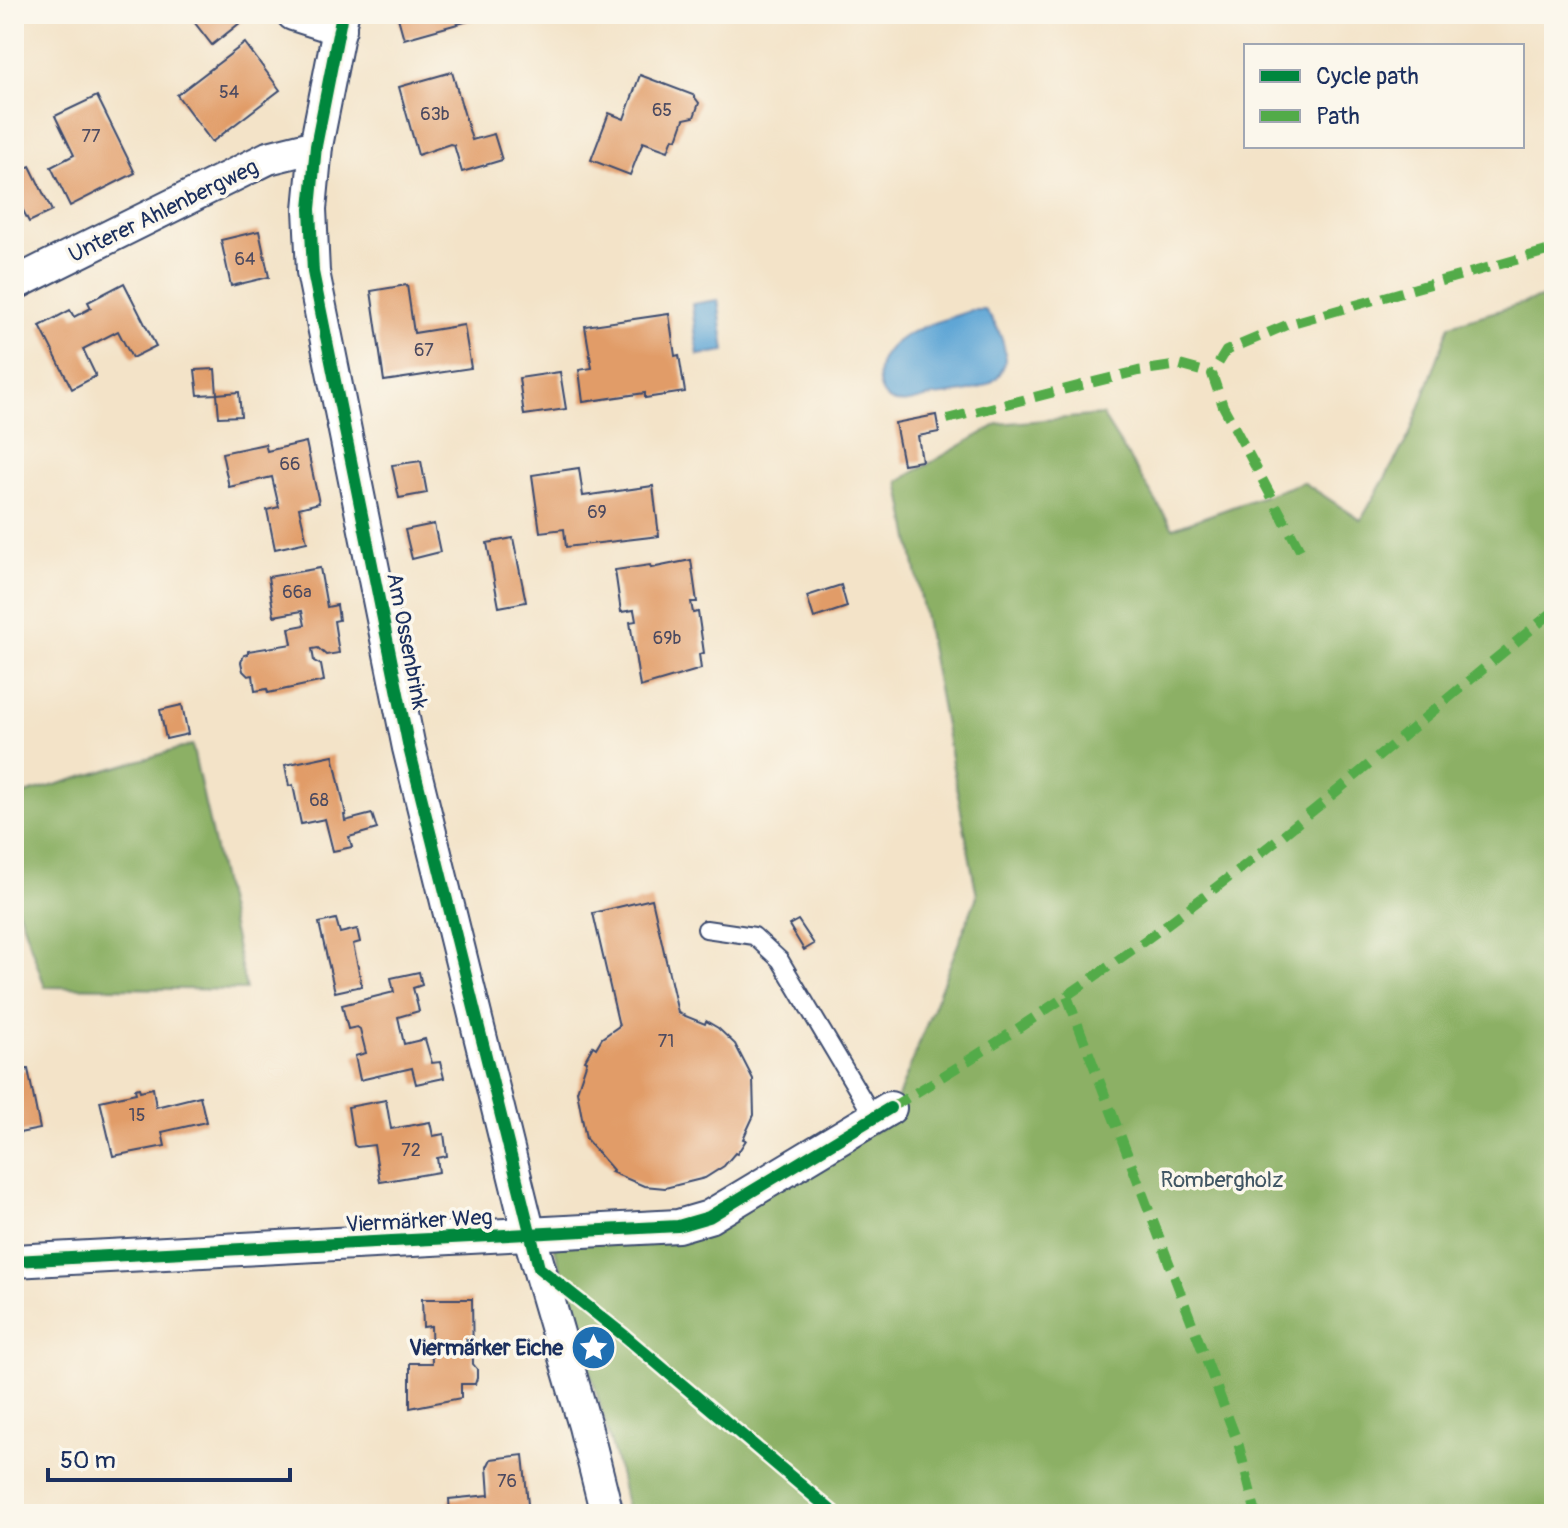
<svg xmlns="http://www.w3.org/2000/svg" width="1568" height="1528" viewBox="0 0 1568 1528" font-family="Pangolin,sans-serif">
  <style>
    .forest { fill: #8cb065; stroke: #547062; stroke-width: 2 }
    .water { fill: #5ea6d5; stroke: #3c6a9a; stroke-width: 2 }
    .building { fill: #e19c67 }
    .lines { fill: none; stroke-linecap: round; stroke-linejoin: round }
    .lane-casing { stroke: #3b4a6e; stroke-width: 20 }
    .street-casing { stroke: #3b4a6e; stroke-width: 36 }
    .lane { stroke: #fff; stroke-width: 16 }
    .street { stroke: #fff; stroke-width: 32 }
    .quiet { stroke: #52ab49; stroke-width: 10; stroke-dasharray: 20 10; stroke-linecap: butt }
    .cycleway-casing { stroke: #fbf7ec; stroke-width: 17 }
    .cycleway { stroke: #00873e; stroke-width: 12 }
    .labels { text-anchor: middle; stroke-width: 7; stroke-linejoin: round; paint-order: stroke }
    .number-label { font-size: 18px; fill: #4c4a60 }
    .street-label { font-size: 22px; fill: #1b2f5e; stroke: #fbf7ec }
    .park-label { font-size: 22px; fill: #405663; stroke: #fbf7ec }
    .poi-label { font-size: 22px; font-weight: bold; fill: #1b2f5e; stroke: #fbf7ec; text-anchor: end }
  </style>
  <rect width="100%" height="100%" fill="#fbf7ec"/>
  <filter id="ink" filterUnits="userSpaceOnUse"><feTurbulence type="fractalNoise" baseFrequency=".0125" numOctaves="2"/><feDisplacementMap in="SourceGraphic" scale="16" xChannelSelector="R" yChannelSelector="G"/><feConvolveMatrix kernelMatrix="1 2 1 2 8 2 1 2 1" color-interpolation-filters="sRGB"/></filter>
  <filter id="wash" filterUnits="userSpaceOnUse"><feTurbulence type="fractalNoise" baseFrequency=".006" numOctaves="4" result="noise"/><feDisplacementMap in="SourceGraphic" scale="32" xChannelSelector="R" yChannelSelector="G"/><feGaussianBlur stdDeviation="1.8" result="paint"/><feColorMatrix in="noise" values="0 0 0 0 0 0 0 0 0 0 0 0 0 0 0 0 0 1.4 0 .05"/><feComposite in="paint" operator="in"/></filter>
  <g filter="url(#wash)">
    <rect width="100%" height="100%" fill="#f3e3c8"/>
    <g class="forest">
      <path d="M1554,294V1514H628L618,1468L554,1246L711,1212L887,1125L977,896L899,481L998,424L1102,415L1173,528L1303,482L1361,520L1409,436L1450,325Z"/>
      <path d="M192,745L246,990L45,987L14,898V797Z"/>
    </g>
    <g class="water">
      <path d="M718,300L725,351L698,355L692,304Z"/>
      <path d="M972,310H985C1000,328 1017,362 993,381C979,392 951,394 934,396C920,398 907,406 892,401C884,398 880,390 879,382C872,335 938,323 972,310Z"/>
    </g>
    <g id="blocks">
      <g class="building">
        <path d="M188,14H234L241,22L212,45Z"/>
        <path d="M397,14H478L479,18L404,39Z"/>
        <path d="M245,43L280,90L212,142L177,95Z"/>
        <path d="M452,72L472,140L494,134L502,160L462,172L454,145L450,144L418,155L399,87Z"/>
        <path d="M640,75L693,95L699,103L694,117L684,119L677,139L673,138L668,151L643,142L630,175L591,160L609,113L624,119Z"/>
        <path d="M97,96L135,173L70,206L51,167L74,155L55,116Z"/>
        <path d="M30,166L52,211L29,222L14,193V174Z"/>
        <path d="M259,231L269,277L231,286L221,240Z"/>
        <path d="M124,283L156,346L132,358L118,331L83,349L96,376L72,389L40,326L70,310L74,317L91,308L88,302Z"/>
        <path d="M407,285L414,333L464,325L471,368L384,381L371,291Z"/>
        <path d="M669,314L675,356L679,355L685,392L645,398V393L583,402L579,370L592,368L585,326Z"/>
        <path d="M215,369L217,394L198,395L195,370Z"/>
        <path d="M560,372L566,409L524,415L519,378Z"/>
        <path d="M239,392L241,416L219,417L217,394Z"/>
        <path d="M936,415L939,432L918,436L922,461L903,464L895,423Z"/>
        <path d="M306,442L319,503L299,508L307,542L275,549L267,510L279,507L272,477L229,487L222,453L265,444L267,451Z"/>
        <path d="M421,461L427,493L399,498L392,465Z"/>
        <path d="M579,468L583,496L653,486L659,536L566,547L564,529L540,532L532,475Z"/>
        <path d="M434,524L440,552L412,559L405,530Z"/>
        <path d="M513,538L526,602L499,607L487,543Z"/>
        <path d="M691,560L697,602H691L693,613L698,612L704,653L699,654L701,669L640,687L630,622L636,621L634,610L621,612L615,570L650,565L651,568Z"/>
        <path d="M320,568L327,607L337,605L339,620L334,621L339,653L326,655L318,648L312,649L314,661L321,665L324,681L268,693L267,689L255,691L253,675L248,676L243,671L241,662L244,655L248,654V651L292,644L289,628L305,625L302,611L274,616L268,577Z"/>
        <path d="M841,585L847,607L814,618L807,596Z"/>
        <path d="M182,705L188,734L166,739L160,710Z"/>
        <path d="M333,755L346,815H344L345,821L372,814L377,829L349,837L352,847L333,851L325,819L301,824L293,785L289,786L285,765Z"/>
        <path d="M652,899L678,1013L705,1024L706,1021L718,1028L735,1044L753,1079L754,1115L743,1139L746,1140L737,1154L735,1153L724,1166L705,1178L665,1188L644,1186L611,1172L613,1170L586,1139L577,1091L587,1061L585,1060L593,1046L596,1048L602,1038L619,1026L593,913Z"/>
        <path d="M336,919L340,933L357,929L360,942L353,944L362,986L335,992L319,923Z"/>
        <path d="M798,920L814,944L804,950L789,925Z"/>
        <path d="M419,972L422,985L413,988L419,1011L398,1017L404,1044L425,1039L432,1063L440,1062L444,1078L416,1084L412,1068L360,1080L355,1056L366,1053L360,1029L357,1027L348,1029L342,1005L394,992L391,978Z"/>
        <path d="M28,1069L40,1129L14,1134V1072Z"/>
        <path d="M139,1088L140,1091L153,1088L156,1107L200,1096L206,1122L162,1132L165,1146L113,1156L100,1101L136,1093L135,1089Z"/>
        <path d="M386,1100L391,1129L430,1122L433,1136L444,1134L447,1156L437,1158L439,1172L380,1182L374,1145L357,1147L354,1145L348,1107Z"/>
        <path d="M422,1299H472L473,1364L477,1369V1378L475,1384H461V1398L410,1408V1363H432L431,1326L423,1327Z"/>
        <path d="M523,1455L529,1514H450L449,1499L489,1495L487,1467L491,1459Z"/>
      </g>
    </g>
  </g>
  <g filter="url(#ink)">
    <use href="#blocks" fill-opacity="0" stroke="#3b4a6e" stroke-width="2"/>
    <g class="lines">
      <defs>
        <path id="lane" d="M706,929L754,936L780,960L874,1118"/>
        <g id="street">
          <path d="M293,14L340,29"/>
          <path d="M342,14L316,146L310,209L313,272L409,748L529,1234L585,1426L607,1514"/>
          <path d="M14,284L268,158L316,146"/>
          <path d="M14,1261L678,1226L709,1217L890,1108"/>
        </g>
      </defs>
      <use href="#lane" class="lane-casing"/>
      <use href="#street" class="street-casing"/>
      <use href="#lane" class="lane"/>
      <use href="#street" class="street"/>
      <g class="quiet">
        <path d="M947,419L1138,371L1179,365L1212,374"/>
        <path d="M1300,550L1223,406L1212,374L1226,351L1289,324L1554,249"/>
        <path d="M1067,996L1239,1446L1256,1514"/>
        <path d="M890,1108C999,1044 1102,974 1202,898C1323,807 1436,706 1554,611"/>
      </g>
      <defs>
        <g id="cycleway">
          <path d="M342,14L316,146L310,209L313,272L409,748L539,1268L626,1337L835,1514"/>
          <path d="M14,1261L678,1226L709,1217L890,1108"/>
        </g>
      </defs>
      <use href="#cycleway" class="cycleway-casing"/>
      <use href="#cycleway" class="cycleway"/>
    </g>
  </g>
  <defs>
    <symbol id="sight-disc" viewBox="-11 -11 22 22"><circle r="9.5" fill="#1f6fb2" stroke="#fbf7ec"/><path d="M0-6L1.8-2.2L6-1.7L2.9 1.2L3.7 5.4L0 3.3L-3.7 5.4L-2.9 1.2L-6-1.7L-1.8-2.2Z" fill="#fff"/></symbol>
  </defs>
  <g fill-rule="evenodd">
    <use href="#sight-disc" x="568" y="1322" width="51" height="51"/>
  </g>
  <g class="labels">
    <g class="number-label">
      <text x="229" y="98">54</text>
      <text x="662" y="116">65</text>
      <text x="435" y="120">63b</text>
      <text x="91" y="142">77</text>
      <text x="245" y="265">64</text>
      <text x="424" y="356">67</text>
      <text x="290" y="470">66</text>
      <text x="597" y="518">69</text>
      <text x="297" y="598">66a</text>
      <text x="667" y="644">69b</text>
      <text x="319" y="806">68</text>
      <text x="666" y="1047">71</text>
      <text x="137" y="1121">15</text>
      <text x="411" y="1156">72</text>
      <text x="507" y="1487">76</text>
    </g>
    <g class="street-label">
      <text transform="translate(163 210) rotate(-26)" y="8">Unterer Ahlenbergweg</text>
      <text transform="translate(408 641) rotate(79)" y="8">Am Ossenbrink</text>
      <text transform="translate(419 1220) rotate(-3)" y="8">Viermärker Weg</text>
    </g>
    <g class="park-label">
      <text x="1222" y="1187">Rombergholz</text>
    </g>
    <g class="poi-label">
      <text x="563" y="1355">Viermärker Eiche</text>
    </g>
  </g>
  <rect width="1568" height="1528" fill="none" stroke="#fbf7ec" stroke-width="48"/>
  <rect x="1244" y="44" width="280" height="104" fill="#fbf7ec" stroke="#a1a7b3" stroke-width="2"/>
  <rect x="1260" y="70" width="40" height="12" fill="#00873e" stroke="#a1a7b3" stroke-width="2"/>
  <text x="1316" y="84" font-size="24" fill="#1b2f5e">Cycle path</text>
  <rect x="1260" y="110" width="40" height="12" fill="#52ab49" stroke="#a1a7b3" stroke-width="2"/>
  <text x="1316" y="124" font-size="24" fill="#1b2f5e">Path</text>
  <path d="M48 1468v12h242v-12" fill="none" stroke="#1b2f5e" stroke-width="4"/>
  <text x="60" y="1468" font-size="24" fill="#1b2f5e" stroke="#fbf7ec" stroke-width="6" paint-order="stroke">50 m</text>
</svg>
